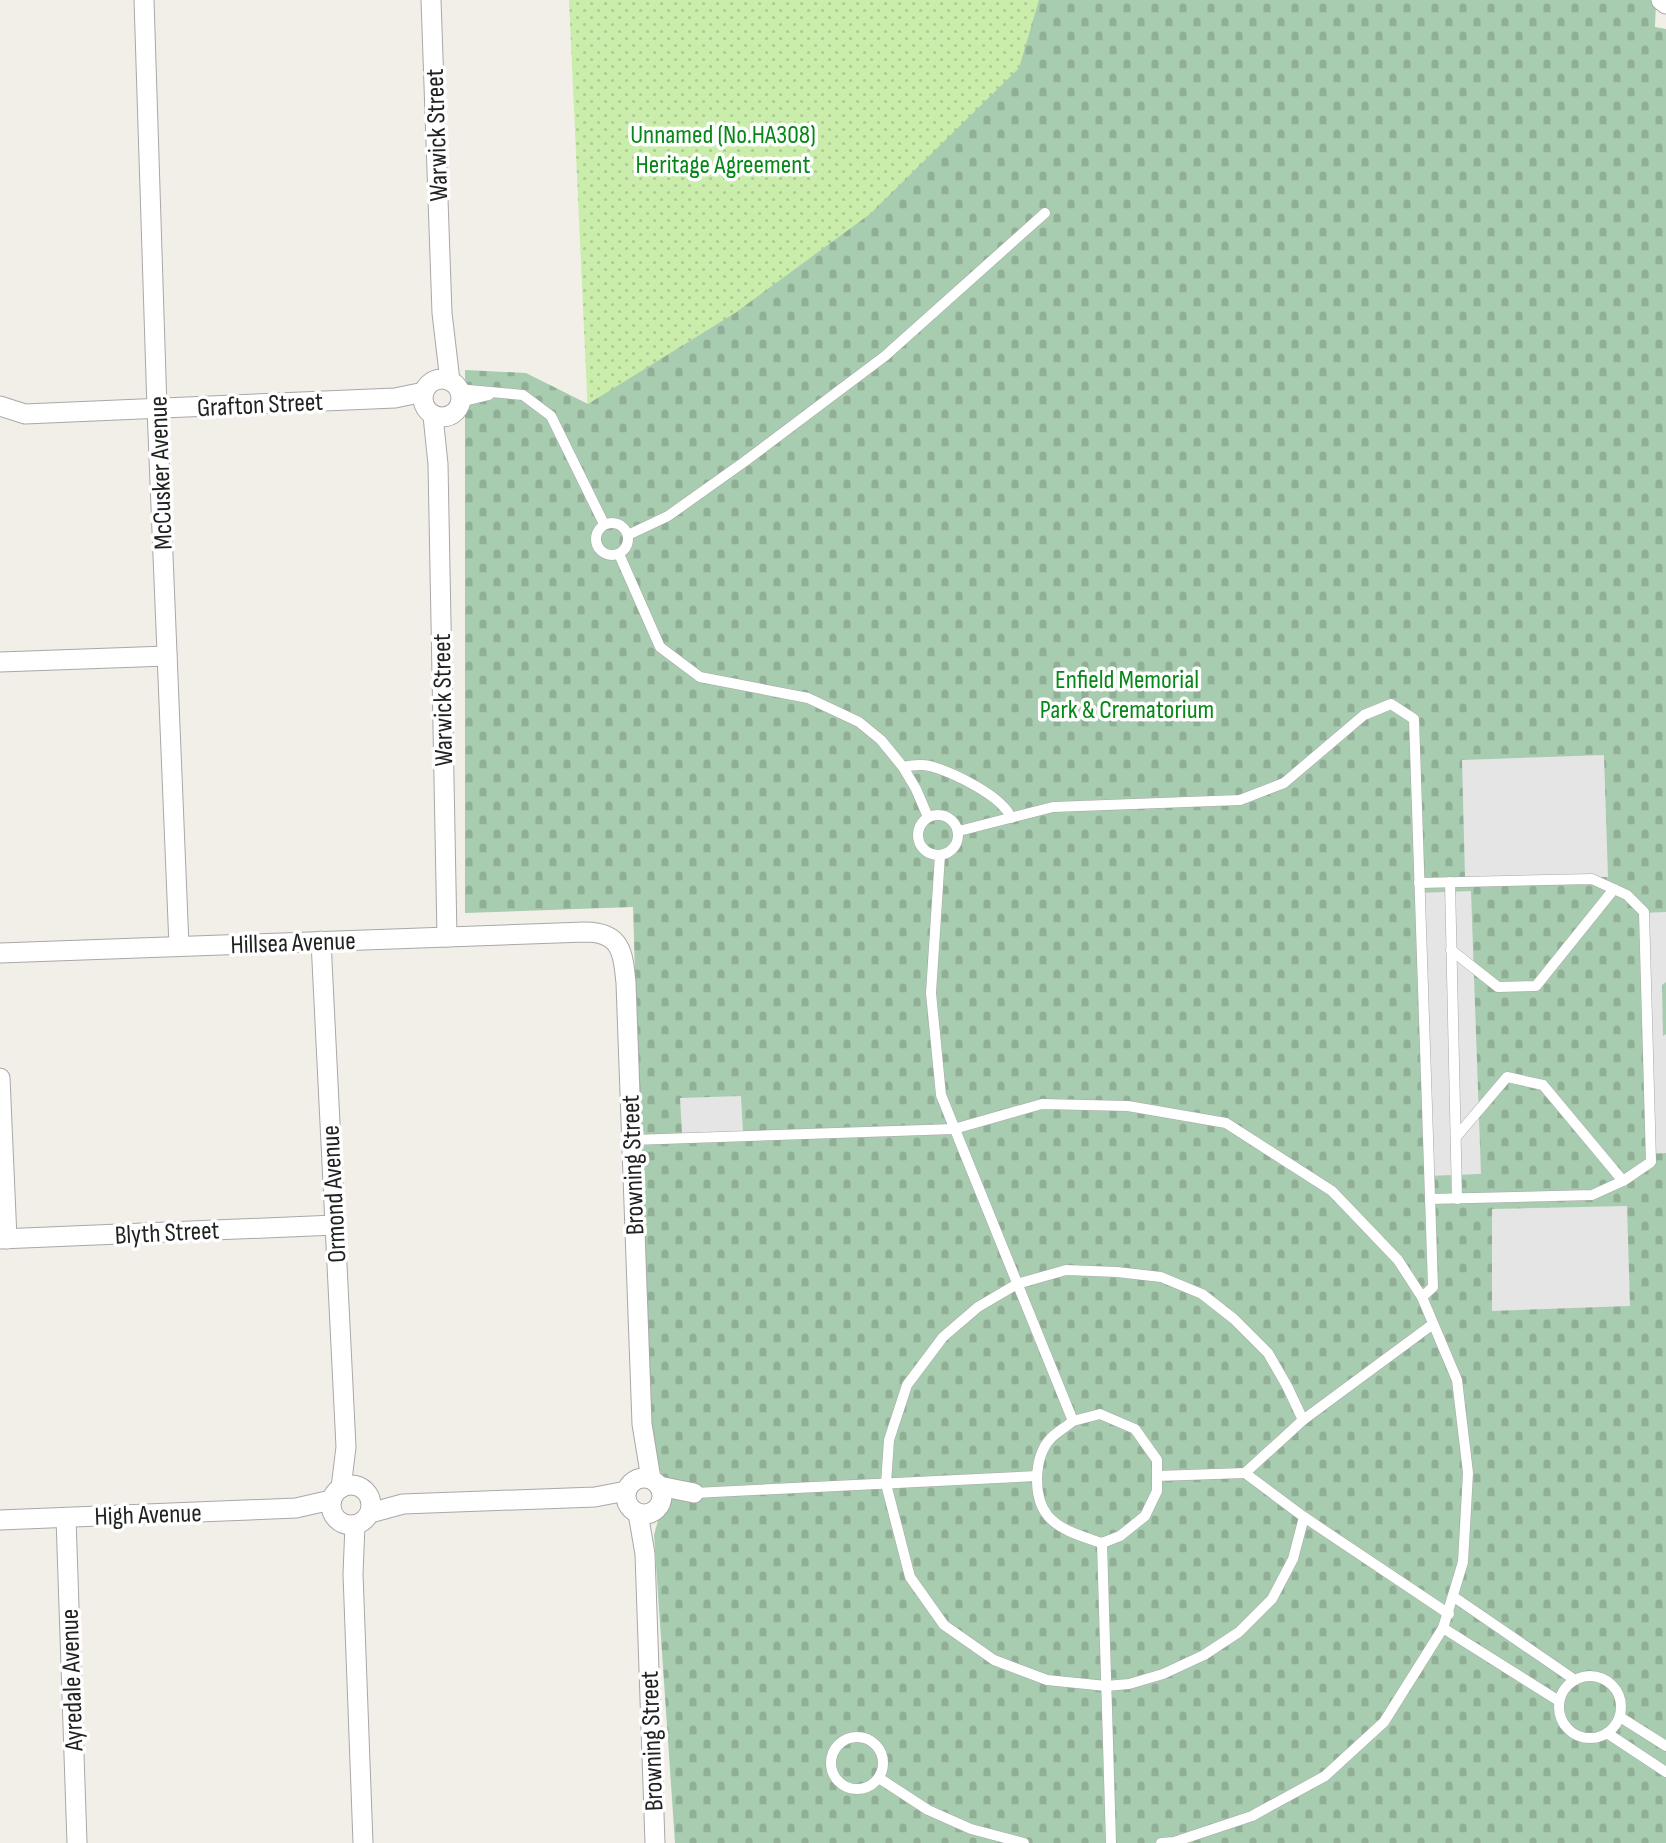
<svg xmlns="http://www.w3.org/2000/svg" width="1666" height="1843" viewBox="0 0 1666 1843" font-family="'Sofia Sans Condensed',sans-serif">
  <style>
    .grass { fill: url(#grass-dots) }
    .cemetery { fill: url(#cemetery-stones) }
    .parking { fill: #e5e5e5 }
    .lines { fill: none; stroke-linecap: round; stroke-linejoin: round }
    .service-casing { stroke: #a8a8a8; stroke-width: 11 }
    .minor-casing { stroke: #a8a8a8; stroke-width: 21 }
    .service { stroke: #fff; stroke-width: 10 }
    .minor { stroke: #fff; stroke-width: 19 }
    .labels { text-anchor: middle; stroke-width: 7; stroke-linejoin: round; paint-order: stroke }
    .park-label { font-size: 26px; fill: #068817; stroke: #fff }
    .street-label { font-size: 26px; fill: #212121; stroke: #fff }
  </style>
  <defs>
    <pattern id="grass-dots" width="8" height="8" patternUnits="userSpaceOnUse" patternTransform="scale(1.75)"><rect width="8" height="8" fill="#caedac"/><path d="M2 2h.1M6 6h.1" fill="none" stroke="#adcb94" stroke-width="1.8" stroke-linecap="round"/></pattern>
    <pattern id="cemetery-stones" width="16" height="16" patternUnits="userSpaceOnUse" patternTransform="scale(1.75)"><rect width="16" height="16" fill="#a8ccaf"/><path d="M2 7V4a2 2 0 0 1 4 0v3zM10 15v-3a2 2 0 0 1 4 0v3z" fill="#90af96"/></pattern>
  </defs>
  <rect width="100%" height="100%" fill="#f2efe8"/>
  <path class="grass" d="M569,0H1052L1017,81L909,193L588,416Z"/>
  <path class="cemetery" d="M1039,0H1656L1655,27L1666,29V1843H675L654,1535L667,1488L649,1443L633,907L465,913V370L526,373L588,404L735,313L870,214L1019,68Z"/>
  <g class="parking">
    <path d="M1604,755L1608,877L1465,878L1462,760Z"/>
    <path d="M1471,891L1481,1174L1427,1176L1417,893Z"/>
    <path d="M1666,912V982L1662,985L1663,1036L1666,1034V1153L1649,1154L1641,913Z"/>
    <path d="M741,1096L743,1132L682,1133L680,1098Z"/>
    <path d="M1627,1206L1630,1306L1492,1311V1209Z"/>
  </g>
  <g class="lines">
    <defs>
      <g id="service">
        <path d="M458,389L523,395L551,416L604,524"/>
        <path d="M460,402L489,395"/>
        <circle cx="612" cy="539" r="16"/>
        <path d="M628,535L668,516L744,462L885,356L1045,213"/>
        <path d="M619,554L660,647L700,677L808,698L859,722L881,740L903,767L916,789L928,817"/>
        <path d="M903,767C912,765 921,764 930,766C952,772 1003,796 1011,818"/>
        <circle cx="938" cy="835" r="20"/>
        <path d="M959,831L1053,807L1240,800L1284,783L1364,715L1391,704L1414,719L1433,1287L1422,1297"/>
        <path d="M940,855L931,993L941,1095L1073,1421L1100,1414L1135,1429L1157,1460V1491L1145,1516L1120,1536L1102,1543C1084,1537 1061,1531 1048,1516C1032,1496 1034,1456 1051,1438C1057,1432 1066,1427 1073,1421"/>
        <path d="M1450,882L1457,1199"/>
        <path d="M1419,883L1592,879L1627,895L1644,912L1651,1162L1623,1181L1592,1195L1430,1199"/>
        <path d="M1451,950L1498,987L1536,986L1614,889"/>
        <path d="M1456,1137L1507,1077L1543,1085L1623,1181"/>
        <path d="M632,1140L954,1129L1042,1104L1128,1106L1226,1123L1332,1191L1398,1260L1422,1297L1457,1380L1468,1473L1463,1562L1443,1628L1384,1722L1325,1776L1252,1816L1174,1842L1161,1843"/>
        <path d="M1433,1324L1303,1420L1245,1473L1304,1517L1449,1614"/>
        <path d="M1303,1420L1287,1386L1268,1353L1234,1319L1202,1294L1161,1277L1117,1272L1066,1270L1017,1284L978,1307L943,1337L907,1385L889,1440L886,1484L910,1577L944,1625L994,1660L1047,1680L1106,1686L1129,1684L1163,1674L1204,1655L1239,1632L1272,1599L1293,1559L1304,1517"/>
        <path d="M1157,1476L1245,1473"/>
        <path d="M694,1493L1037,1476"/>
        <path d="M1102,1543L1111,1843"/>
        <path d="M1454,1597L1575,1680"/>
        <path d="M1443,1628L1559,1701"/>
        <circle cx="1590" cy="1707" r="31"/>
        <path d="M1620,1717L1666,1746"/>
        <path d="M1607,1733L1666,1772"/>
        <circle cx="857" cy="1763" r="26"/>
        <path d="M879,1778L928,1810L971,1829L1024,1843"/>
      </g>
      <g id="minor">
        <path d="M144,0L157,409L179,946"/>
        <path d="M431,0L442,313L450,381"/>
        <path d="M1661,0L1666,4"/>
        <circle cx="442" cy="398" r="19"/>
        <path d="M0,406L25,414L395,398L424,392"/>
        <path d="M433,416L438,464L447,937"/>
        <path d="M0,662L167,656"/>
        <path d="M321,941L346,1447L341,1488"/>
        <path d="M0,953L585,932C621,932 623,952 626,983L642,1424L651,1479"/>
        <path d="M0,1078L7,1239"/>
        <path d="M0,1239L335,1225"/>
        <circle cx="644" cy="1496" r="18"/>
        <circle cx="351" cy="1505" r="20"/>
        <path d="M659,1486L694,1493"/>
        <path d="M370,1513L403,1504L595,1497L626,1491"/>
        <path d="M638,1513L645,1554L655,1843"/>
        <path d="M66,1518L77,1843"/>
        <path d="M0,1520L296,1508L331,1500"/>
        <path d="M355,1525L353,1574L363,1843"/>
      </g>
    </defs>
    <use href="#service" class="service-casing"/>
    <use href="#minor" class="minor-casing"/>
    <use href="#service" class="service"/>
    <use href="#minor" class="minor"/>
  </g>
  <g class="labels">
    <g class="park-label">
      <text x="723" y="143">Unnamed (No.HA308)<tspan x="723" dy="30">Heritage Agreement</tspan></text>
      <text x="1127" y="688">Enfield Memorial<tspan x="1127" dy="30">Park &amp; Crematorium</tspan></text>
    </g>
    <g class="street-label">
      <text transform="translate(436 135) rotate(-92)" y="9">Warwick Street</text>
      <text transform="translate(260 404) rotate(-3)" y="9">Grafton Street</text>
      <text transform="translate(160 473) rotate(-92)" y="9">McCusker Avenue</text>
      <text transform="translate(442 700) rotate(-91)" y="9">Warwick Street</text>
      <text transform="translate(293 942) rotate(-2)" y="9">Hillsea Avenue</text>
      <text transform="translate(632 1165) rotate(-92)" y="9">Browning Street</text>
      <text transform="translate(333 1194) rotate(-93)" y="9">Ormond Avenue</text>
      <text transform="translate(167 1232) rotate(-3)" y="9">Blyth Street</text>
      <text transform="translate(148 1514) rotate(-2)" y="9">High Avenue</text>
      <text transform="translate(71 1680) rotate(-92)" y="9">Ayredale Avenue</text>
      <text transform="translate(651 1741) rotate(-92)" y="9">Browning Street</text>
    </g>
  </g>
</svg>
